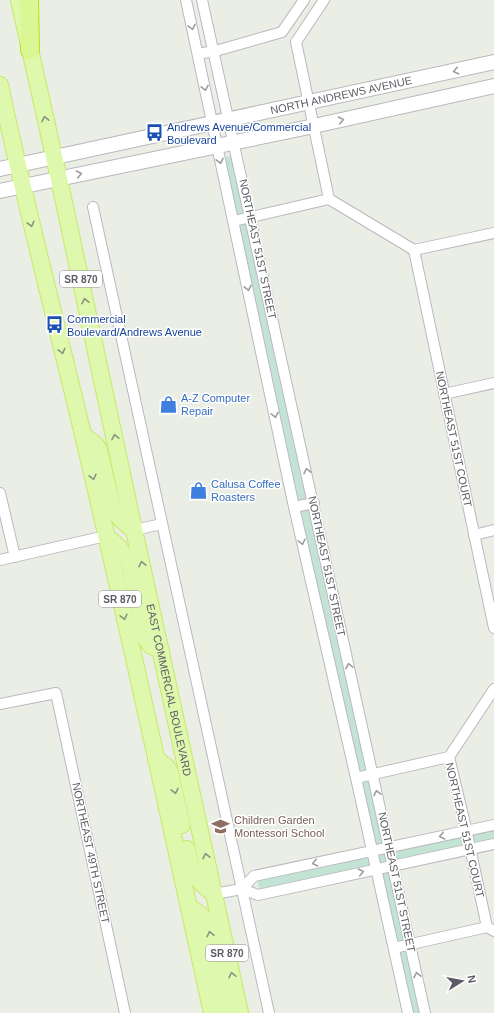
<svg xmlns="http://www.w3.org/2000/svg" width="494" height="1013" viewBox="0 0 494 1013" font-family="Helvetica,sans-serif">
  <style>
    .green { fill: #c3e4d4 }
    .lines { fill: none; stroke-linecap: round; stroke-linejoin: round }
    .street-casing { stroke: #bab9c0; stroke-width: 12 }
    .secondary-casing { stroke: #b9b8bf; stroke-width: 16 }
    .primary-casing { stroke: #c8e864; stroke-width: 18 }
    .highway-casing { stroke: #b6e310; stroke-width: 20 }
    .street { stroke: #fff; stroke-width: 10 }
    .secondary { stroke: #fff; stroke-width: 14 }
    .primary { stroke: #def9ae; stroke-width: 16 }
    .highway { stroke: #dbf694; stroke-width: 18 }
    .oneway { stroke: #9e9da2 }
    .oneway2 { stroke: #8a937e }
    .labels { text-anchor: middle; stroke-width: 3; stroke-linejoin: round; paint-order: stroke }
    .shield { fill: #fff; stroke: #8e8d92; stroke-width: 1 }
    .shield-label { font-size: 10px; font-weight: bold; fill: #5d5c64 }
    .street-label { font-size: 11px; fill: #5d5c64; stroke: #fff }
    .transit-label { font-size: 11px; fill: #164399; stroke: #fff; text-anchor: start }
    .shop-label { font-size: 11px; fill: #366cbe; stroke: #fff; text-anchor: start }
    .education-label { font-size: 11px; fill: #785e54; stroke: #fff; text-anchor: start }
  </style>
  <rect width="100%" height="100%" fill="#ebeee5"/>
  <path class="green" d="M233,155L388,852L494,830V841L390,864L422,1013H410L378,866L260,891L257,880L376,854L224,158Z"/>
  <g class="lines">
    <defs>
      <g id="street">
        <path d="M186,0L294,507L356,778L408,1013"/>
        <path d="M202,0L425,1013"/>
        <path d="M296,42L329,199"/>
        <path d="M296,42L324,0"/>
        <path d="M198,54L219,50L282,32L304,0"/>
        <path d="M93,207L269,1013"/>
        <path d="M234,221L329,199L414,250L494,233"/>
        <path d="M414,250L494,628"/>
        <path d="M444,394L494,383"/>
        <path d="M0,493L15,557"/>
        <path d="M294,507L314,503"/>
        <path d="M134,530L162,524"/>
        <path d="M474,535L494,530"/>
        <path d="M0,560L106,536"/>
        <path d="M0,704L56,693L125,1013"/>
        <path d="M449,757L465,824L487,927"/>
        <path d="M356,778L449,757L494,689"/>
        <path d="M242,889L254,876L494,825"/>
        <path d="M214,894L242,889L258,895L494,844"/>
        <path d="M394,948L487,927L494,931"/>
      </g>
      <g id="secondary">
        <path id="s1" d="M0,169L494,62"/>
        <path d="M0,191L314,126L494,86"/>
      </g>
      <g id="primary">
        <path id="s2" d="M19,0L59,179L134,530L240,1013"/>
        <path d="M0,85C25,204 56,321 84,439C129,630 170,822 212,1013"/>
        <path d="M84,436L96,445L99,450L113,509C119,519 125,524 134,530"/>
        <path d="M106,536C116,544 123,550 129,562L146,639L151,646L161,650"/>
        <path d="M156,759L166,766L170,772L182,825"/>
        <path d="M187,849C192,873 194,879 214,894"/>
        <path d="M189,907C198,912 204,916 208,926L228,1013"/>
      </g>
      <path id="highway" d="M29,0L30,50"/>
    </defs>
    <use href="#street" class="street-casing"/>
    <use href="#secondary" class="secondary-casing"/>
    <use href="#primary" class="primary-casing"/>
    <use href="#highway" class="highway-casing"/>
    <use href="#street" class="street"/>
    <use href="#secondary" class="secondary"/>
    <use href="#primary" class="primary"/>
    <use href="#highway" class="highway"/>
  </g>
  <defs><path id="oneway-chevron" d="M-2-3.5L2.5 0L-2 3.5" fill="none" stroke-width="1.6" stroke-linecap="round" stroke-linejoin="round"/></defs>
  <g class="oneway">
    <use href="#oneway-chevron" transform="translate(192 27) rotate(78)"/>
    <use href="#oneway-chevron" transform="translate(456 71) rotate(168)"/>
    <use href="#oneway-chevron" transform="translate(205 88) rotate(78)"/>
    <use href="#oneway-chevron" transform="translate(341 120) rotate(-12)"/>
    <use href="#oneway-chevron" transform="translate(220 161) rotate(78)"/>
    <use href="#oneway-chevron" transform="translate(79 174) rotate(-12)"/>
    <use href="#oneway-chevron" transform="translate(248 288) rotate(78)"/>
    <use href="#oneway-chevron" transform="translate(275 415) rotate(78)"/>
    <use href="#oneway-chevron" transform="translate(307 471) rotate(-102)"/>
    <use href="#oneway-chevron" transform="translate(302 542) rotate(77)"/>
    <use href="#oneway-chevron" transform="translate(349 666) rotate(-102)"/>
    <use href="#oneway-chevron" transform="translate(377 793) rotate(-102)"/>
    <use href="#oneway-chevron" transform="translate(442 836) rotate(168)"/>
    <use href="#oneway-chevron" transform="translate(315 863) rotate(168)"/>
    <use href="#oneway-chevron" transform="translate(361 872) rotate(-12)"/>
    <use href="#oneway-chevron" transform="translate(417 975) rotate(-102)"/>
  </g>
  <g class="oneway2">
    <use href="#oneway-chevron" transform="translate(45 119) rotate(-102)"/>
    <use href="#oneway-chevron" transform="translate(31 224) rotate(76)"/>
    <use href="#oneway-chevron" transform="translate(85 301) rotate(-102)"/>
    <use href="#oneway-chevron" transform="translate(62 351) rotate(76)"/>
    <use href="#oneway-chevron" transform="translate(115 437) rotate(-102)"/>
    <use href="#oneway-chevron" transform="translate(93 477) rotate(77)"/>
    <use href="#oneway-chevron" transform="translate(142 564) rotate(-102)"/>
    <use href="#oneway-chevron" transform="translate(124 617) rotate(77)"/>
    <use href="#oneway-chevron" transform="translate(175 791) rotate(78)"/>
    <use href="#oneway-chevron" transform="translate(206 856) rotate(-102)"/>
    <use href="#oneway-chevron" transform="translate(210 934) rotate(-103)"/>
    <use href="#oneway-chevron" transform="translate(232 975) rotate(-102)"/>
  </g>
  <defs>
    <symbol id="bus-bare" viewBox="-9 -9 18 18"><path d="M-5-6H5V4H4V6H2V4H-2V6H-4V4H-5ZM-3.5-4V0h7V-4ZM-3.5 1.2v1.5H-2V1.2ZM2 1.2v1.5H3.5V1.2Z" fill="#1a4fb4" stroke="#fff" stroke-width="2.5" paint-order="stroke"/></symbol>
    <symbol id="shop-bare" viewBox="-9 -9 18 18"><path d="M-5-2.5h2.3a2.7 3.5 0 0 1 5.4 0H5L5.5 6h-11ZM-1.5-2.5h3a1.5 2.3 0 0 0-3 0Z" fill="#3f7fe0" stroke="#fff" stroke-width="2.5" paint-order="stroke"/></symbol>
    <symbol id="school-bare" viewBox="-9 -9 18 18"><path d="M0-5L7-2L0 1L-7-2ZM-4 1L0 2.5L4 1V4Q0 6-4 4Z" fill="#8d6e63" stroke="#fff" stroke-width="2.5" paint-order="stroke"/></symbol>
  </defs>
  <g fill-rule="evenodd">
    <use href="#bus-bare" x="142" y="120" width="25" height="25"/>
    <use href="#bus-bare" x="42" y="312" width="25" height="25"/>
    <use href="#shop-bare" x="156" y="392" width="25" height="25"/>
    <use href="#shop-bare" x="186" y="478" width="25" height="25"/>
    <use href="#school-bare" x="208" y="814" width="25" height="25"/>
  </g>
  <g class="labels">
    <g class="shield">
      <rect x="60" y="271" width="42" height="16" rx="3"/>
      <rect x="99" y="591" width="42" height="16" rx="3"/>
      <rect x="206" y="945" width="42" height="16" rx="3"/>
    </g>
    <g class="shield-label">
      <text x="81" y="283">SR 870</text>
      <text x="120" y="603">SR 870</text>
      <text x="227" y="957">SR 870</text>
    </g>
    <g class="street-label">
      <text dy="4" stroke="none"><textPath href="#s1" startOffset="349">NORTH ANDREWS AVENUE</textPath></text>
      <text transform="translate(258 249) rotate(78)" y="4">NORTHEAST 51ST STREET</text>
      <text transform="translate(454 439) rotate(78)" y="4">NORTHEAST 51ST COURT</text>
      <text transform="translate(327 566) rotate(78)" y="4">NORTHEAST 51ST STREET</text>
      <text dy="4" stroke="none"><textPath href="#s2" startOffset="706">EAST COMMERCIAL BOULEVARD</textPath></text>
      <text transform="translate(465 830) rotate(77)" y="4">NORTHEAST 51ST COURT</text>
      <text transform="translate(91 853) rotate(78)" y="4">NORTHEAST 49TH STREET</text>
      <text transform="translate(397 882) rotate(78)" y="4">NORTHEAST 51ST STREET</text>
    </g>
    <g class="transit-label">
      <text x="167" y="131">Andrews Avenue/Commercial<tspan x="167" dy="13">Boulevard</tspan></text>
      <text x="67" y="323">Commercial<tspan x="67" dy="13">Boulevard/Andrews Avenue</tspan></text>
    </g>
    <g class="shop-label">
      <text x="181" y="402">A-Z Computer<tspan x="181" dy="13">Repair</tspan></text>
      <text x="211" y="488">Calusa Coffee<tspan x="211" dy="13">Roasters</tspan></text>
    </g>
    <g class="education-label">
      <text x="234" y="824">Children Garden<tspan x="234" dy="13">Montessori School</tspan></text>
    </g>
  </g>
  <g transform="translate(462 981) rotate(79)" stroke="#ffffff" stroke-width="3" paint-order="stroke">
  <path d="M0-3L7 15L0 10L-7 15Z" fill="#5d5c64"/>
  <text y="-6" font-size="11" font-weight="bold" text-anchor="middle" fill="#5d5c64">N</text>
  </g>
</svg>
